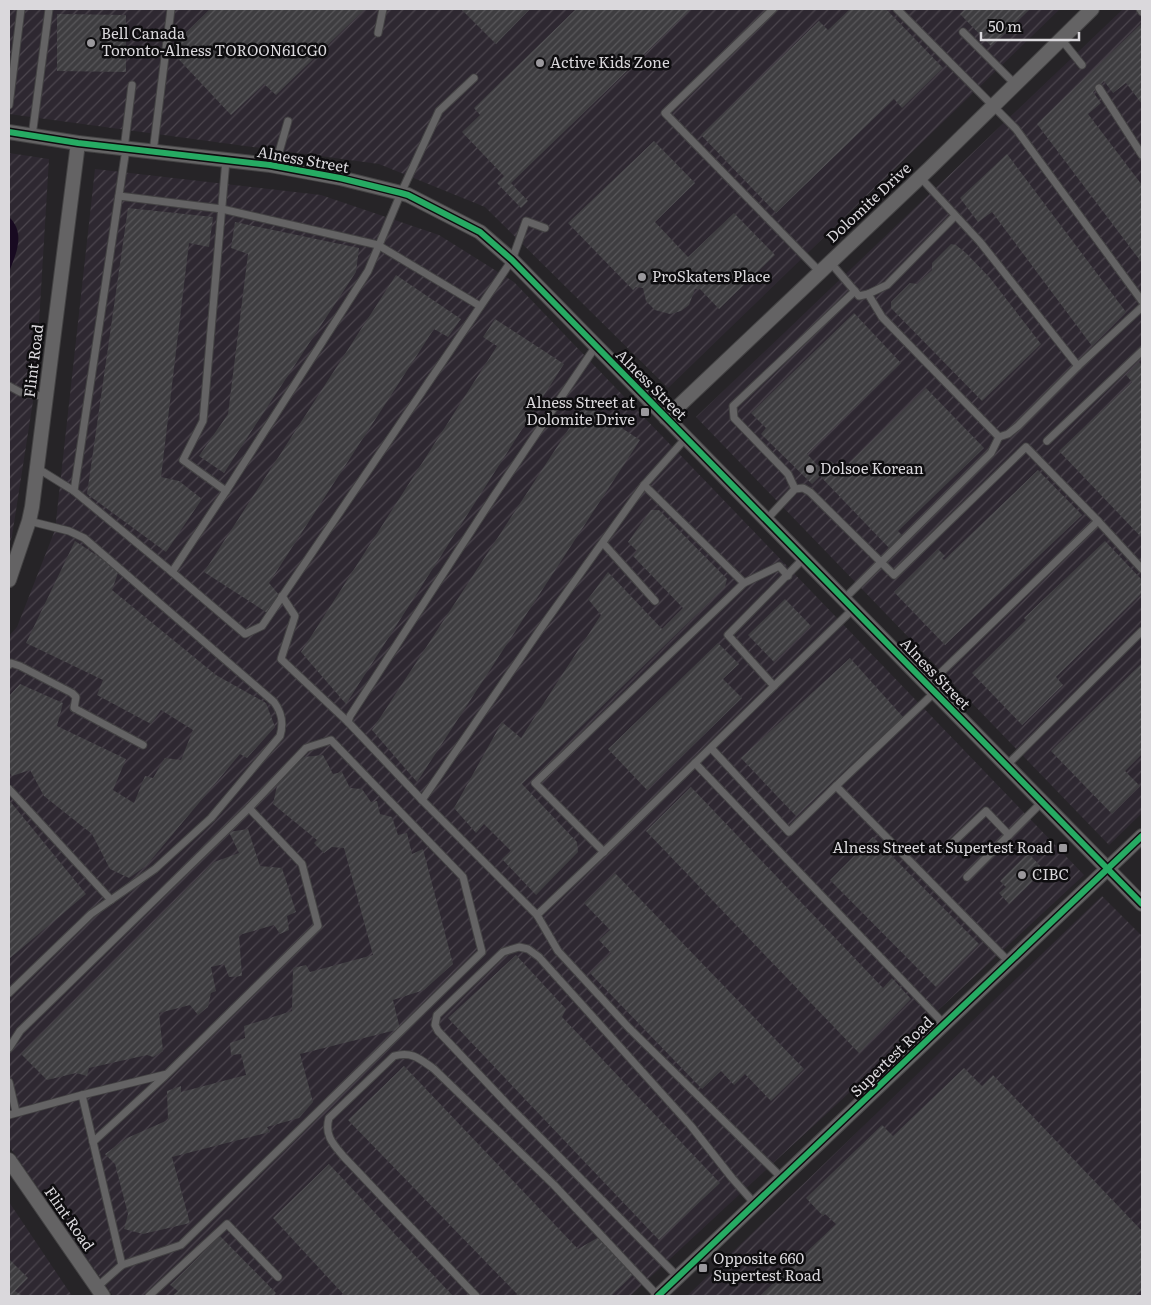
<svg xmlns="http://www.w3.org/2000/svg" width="1151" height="1305" viewBox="0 0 1151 1305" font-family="Literata,serif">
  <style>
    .industrial { fill: url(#industrial-furrows) }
    .water { fill: #180a21 }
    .building { fill: url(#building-hatch) }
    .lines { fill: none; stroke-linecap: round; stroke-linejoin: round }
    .lane-casing { stroke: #434243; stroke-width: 9 }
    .street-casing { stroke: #434243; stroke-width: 16 }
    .lane { stroke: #646364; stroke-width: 7 }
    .street { stroke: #646364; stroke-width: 14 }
    .cycleway-casing { stroke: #0e0d0f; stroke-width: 9 }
    .cycleway { stroke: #26ab63; stroke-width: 6 }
    .poi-dot { fill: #9b999d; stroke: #0e0d0f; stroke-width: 2 }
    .labels { text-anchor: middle; stroke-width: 5; stroke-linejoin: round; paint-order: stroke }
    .poi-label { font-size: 15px; fill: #dad8dc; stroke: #0e0d0f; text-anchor: start }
    .street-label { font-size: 15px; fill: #dad8dc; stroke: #0e0d0f }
  </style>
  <defs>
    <pattern id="industrial-furrows" width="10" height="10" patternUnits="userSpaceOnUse" patternTransform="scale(1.25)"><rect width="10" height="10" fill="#2e2831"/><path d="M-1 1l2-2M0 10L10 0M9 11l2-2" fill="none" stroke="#4c464e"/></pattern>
    <pattern id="building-hatch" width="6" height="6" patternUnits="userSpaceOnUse" patternTransform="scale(1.25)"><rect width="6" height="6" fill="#3e3d40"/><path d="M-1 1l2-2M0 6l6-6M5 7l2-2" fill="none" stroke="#59585b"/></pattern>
  </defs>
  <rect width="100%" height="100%" fill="#262427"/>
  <g class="industrial">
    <path d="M9,9H1060L668,388L485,207L379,164L9,114Z"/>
    <path d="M1123,9H1142V813L1109,845L696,417Z"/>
    <path d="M9,153L49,159L35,388L12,536L9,544Z"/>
    <path d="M95,169L321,195L439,235L514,282L1084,875L630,1296H113L9,1146V636L17,627L55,530Z"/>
    <path d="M1102,896L1142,936V1296H687Z"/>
    <path d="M9,1202L72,1296H9Z"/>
  </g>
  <path class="water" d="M9,217C26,233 16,254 9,272Z"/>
  <g class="building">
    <path d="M208,9H365L276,95L264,84L231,115L169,49L209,10Z"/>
    <path d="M461,9H530L496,44Z"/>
    <path d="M576,9H691L511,183L528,201L521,208L497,183L504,176L462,132L480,115L474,108Z"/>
    <path d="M850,9H886L943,68L902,108L894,99L776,213L701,135L819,21L828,30Z"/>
    <path d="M965,9H1030L991,46L960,14Z"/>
    <path d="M57,14L126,15V72L57,71Z"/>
    <path d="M1141,24L1142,104L1126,83L1113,93L1104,81L1093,92L1101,103L1088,114L1142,185V263L1037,124Z"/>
    <path d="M654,141L695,183L655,222L688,257L734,213L775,255L719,309L700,289H695L689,305L681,311L670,314L655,310L646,301L643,288L636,287L633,290L568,223Z"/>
    <path d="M1007,154L1126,312L1092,346L992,212L978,222L960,198Z"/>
    <path d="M128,208L213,217L209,247L189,243L161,477L179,481L202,499L166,552L87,494Z"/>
    <path d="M235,222L359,248L356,272L224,473L199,456L228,414L248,254L231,248Z"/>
    <path d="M951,244L956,245L966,253L990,278L1041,344L982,401L891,308V302L910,283L917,284L932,270V263Z"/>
    <path d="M396,275L461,319L448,337L434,329L269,583L280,596L269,614L204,572Z"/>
    <path d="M854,313L901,363L807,454L822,470L831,461L841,471L926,388L984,448L898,531L904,537L891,550L820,476L812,484L761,434L766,428L751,413Z"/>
    <path d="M495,319L564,364L346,704L301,652L497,346L483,337Z"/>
    <path d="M1139,362L1142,365V538L1059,451L1132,382L1126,375Z"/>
    <path d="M585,404L640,440L417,782L372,730Z"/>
    <path d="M1038,470L1082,515L945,645L894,592L938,549L945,556L942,558L944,560Z"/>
    <path d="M651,510H659L727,579L725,587L522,784L577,842L578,852L536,895L502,859L511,851L484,824L476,833L454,808L502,722L521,738L601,615L588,599L608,572L662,629L683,608L633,556L637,551L628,542Z"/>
    <path d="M75,541L119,570L112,590L216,675L266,703L275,727L247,758L240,754L146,866L129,878L110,869L92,834L44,796L30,770L12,776L9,772V696L20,684L63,703L57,726L126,759L113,790L134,803L145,776L153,778L165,758L181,760L193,730L161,710L151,724L97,695L103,680L26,643Z"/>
    <path d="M1105,541L1142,580V593L1056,677L1063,685L1022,725L972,673L1026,620L1024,618Z"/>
    <path d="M785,599L811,626L774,662L748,635Z"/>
    <path d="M718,643L739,664L723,679L742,698L647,790L608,749Z"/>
    <path d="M850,658L903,717L796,816L741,758Z"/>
    <path d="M1142,663V754L1125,771L1140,786L1112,814L1051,751Z"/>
    <path d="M323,755L333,774L342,772L350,788L362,789L371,802L377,801L380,814L392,817L398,835L407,833L412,854L423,849L453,964L424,990L393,1000L400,1029L300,1054L313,1102L299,1118L267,1127L270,1132L172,1157L190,1223L143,1234L124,1229L128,1214L115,1164L105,1154L127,1138L168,1120L167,1091L181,1086V1092L246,1075L241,1054L231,1055L230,1043L245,1038L244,1026L292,1011L293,968L306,965L310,972L373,955L344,848L332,847L324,853L314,843L317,840L273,804L278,781L304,757Z"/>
    <path d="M691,787L883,988L892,978L911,999L859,1053L646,831Z"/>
    <path d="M9,800L86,894L9,959Z"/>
    <path d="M248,829L260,866L282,868L296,912L287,916L289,930L280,934L274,925L239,935L242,976L229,977L224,964L211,967L216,991L211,993L208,1007L198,1015L190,1005L159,1013L163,1051L153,1057L147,1055L89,1068L87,1076L76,1073L47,1080L21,1054L214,862L239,853L229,832Z"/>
    <path d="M873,837L979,944L936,987L830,880Z"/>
    <path d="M1026,855H1030L1044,870L1009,904L999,893L1006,887L1000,881Z"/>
    <path d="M615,873L804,1069L771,1101L745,1074L734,1085L721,1071L702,1089L590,973L611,953L599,940L610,930L584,903Z"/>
    <path d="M516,955L566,1009L562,1017L720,1183L659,1240L448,1018Z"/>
    <path d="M404,1066L578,1249L599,1237L635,1273L611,1296H519L348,1120Z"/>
    <path d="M964,1068L982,1086L993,1075L1142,1231V1290L1135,1296H760L836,1224L825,1214L823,1216L806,1198L882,1125L893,1136Z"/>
    <path d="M329,1164L453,1296H345L273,1218Z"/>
    <path d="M220,1236L276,1293L274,1296H172L178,1291L170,1285Z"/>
    <path d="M9,1259L28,1278L15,1291L23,1296H9Z"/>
  </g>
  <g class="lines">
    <defs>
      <g id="lane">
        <path d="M773,9L665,113L819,271"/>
        <path d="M897,9L1016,129L1142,301"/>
        <path d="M1140,9L1142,12"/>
        <path d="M963,32L1015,84"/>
        <path d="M378,33L383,9"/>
        <path d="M1061,39L1082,65"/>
        <path d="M1099,88L1142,155"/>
        <path d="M9,105L21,9"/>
        <path d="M32,136L49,9"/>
        <path d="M124,149L132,85"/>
        <path d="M126,149L74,491L172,572L226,491"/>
        <path d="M153,152L171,9"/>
        <path d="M226,160L203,421L183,460L226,491L368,271L401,193L439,111L474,78"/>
        <path d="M275,166L288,121"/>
        <path d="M920,177L980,242L1078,366L1142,307"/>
        <path d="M119,196L222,209L378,245L480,306"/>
        <path d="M830,262L859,296L868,294L887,285L955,216"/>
        <path d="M868,294L882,317L999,437L1008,434L1018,426L1078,366"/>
        <path d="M596,346L494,496L350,716L348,722L422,800L546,621L644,485L686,438"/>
        <path d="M9,386L20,392L46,397"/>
        <path d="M1047,441L1142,351"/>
        <path d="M37,468L74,491"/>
        <path d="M795,489L788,474L734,418L733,406L855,291"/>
        <path d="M766,520L795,489L803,488L810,492L894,575L1026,447L1098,521L928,685"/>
        <path d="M1098,521L1142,569"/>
        <path d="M603,543L655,601"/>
        <path d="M172,572L245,634L262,626L512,260L526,221L545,228"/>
        <path d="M744,583L779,566L788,576"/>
        <path d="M282,596L295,616L281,659L348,722"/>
        <path d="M844,599L991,453L999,437"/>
        <path d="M9,665L11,663L20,666L72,693L76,697L74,708L143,745"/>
        <path d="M774,686L728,635L804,558"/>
        <path d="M935,692L836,786L1010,963"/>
        <path d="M711,748L789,832L836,786"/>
        <path d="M695,763L944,1024"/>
        <path d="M1006,766L1142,631"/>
        <path d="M9,789L111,900"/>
        <path d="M422,800L537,915"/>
        <path d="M945,850L986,811L1009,835"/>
        <path d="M604,852L535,783L744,583L644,485"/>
        <path d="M967,877L1042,802"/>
        <path d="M9,993L91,914L155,869L211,818L280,736C284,723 282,713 274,702L84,538L69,531L29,521"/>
        <path d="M9,1048L20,1031L249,808L306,748L331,740L463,877L482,952L181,1245L122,1265"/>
        <path d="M9,1082L16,1112"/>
        <path d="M82,1095L167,1074L318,926L302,864L249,808"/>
        <path d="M9,1115L82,1095L122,1265L97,1287"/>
        <path d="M93,1142L165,1076"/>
        <path d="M782,1178L629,1028L558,951L537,915L615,841L853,609"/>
        <path d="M678,1277L507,1104L438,1031L435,1025L437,1015L503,952L519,947L528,949L539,957L691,1126L732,1178L755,1204"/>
        <path d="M149,1296L227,1224L278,1277"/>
        <path d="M476,1296L344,1157C333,1144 324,1135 329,1118L394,1056C412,1051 420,1059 434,1069L554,1185L658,1296"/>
      </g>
      <g id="street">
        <path d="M9,132L78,143L270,165L340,178L401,193L408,195L480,232L512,260L1142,904"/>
        <path d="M666,418L930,168L1092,9"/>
        <path d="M9,580L29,521L32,507L78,143"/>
        <path d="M9,1160L103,1296"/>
        <path d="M658,1296L1142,836"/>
      </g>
    </defs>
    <use href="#lane" class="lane-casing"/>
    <use href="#street" class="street-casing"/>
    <use href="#lane" class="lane"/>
    <use href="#street" class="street"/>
    <defs>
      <g id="cycleway">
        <path d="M9,132L78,143L270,165L340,178L401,193L408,195L480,232L512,260L1142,904"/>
        <path d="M658,1296L1142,836"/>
      </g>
    </defs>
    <use href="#cycleway" class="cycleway-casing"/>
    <use href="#cycleway" class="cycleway"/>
  </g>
  <g class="poi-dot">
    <circle cx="91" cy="43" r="5"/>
    <circle cx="540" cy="63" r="5"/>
    <circle cx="642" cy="277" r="5"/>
    <rect x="640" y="407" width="10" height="10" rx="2.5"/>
    <circle cx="810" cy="469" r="5"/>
    <rect x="1058" y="843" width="10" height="10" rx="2.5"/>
    <circle cx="1022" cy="875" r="5"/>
    <rect x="698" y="1263" width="10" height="10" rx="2.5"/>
  </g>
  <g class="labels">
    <g class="poi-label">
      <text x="101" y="39">Bell Canada<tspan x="101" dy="17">Toronto-Alness TOROON61CG0</tspan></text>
      <text x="550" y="68">Active Kids Zone</text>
      <text x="652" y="282">ProSkaters Place</text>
      <text x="635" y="408" text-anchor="end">Alness Street at<tspan x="635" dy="17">Dolomite Drive</tspan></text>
      <text x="820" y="474">Dolsoe Korean</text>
      <text x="1053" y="853" text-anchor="end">Alness Street at Supertest Road</text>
      <text x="1032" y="880">CIBC</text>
      <text x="713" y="1264">Opposite 660<tspan x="713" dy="17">Supertest Road</tspan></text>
    </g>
    <g class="street-label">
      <text transform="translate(303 160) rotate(10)" y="5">Alness Street</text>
      <text transform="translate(869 203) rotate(-43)" y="5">Dolomite Drive</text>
      <text transform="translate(34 361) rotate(-83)" y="5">Flint Road</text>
      <text transform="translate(651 385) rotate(45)" y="5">Alness Street</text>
      <text transform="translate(935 674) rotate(46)" y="5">Alness Street</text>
      <text transform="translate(892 1057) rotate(-44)" y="5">Supertest Road</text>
      <text transform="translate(69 1219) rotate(55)" y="5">Flint Road</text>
    </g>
  </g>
  <rect width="1151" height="1305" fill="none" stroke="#dad8dc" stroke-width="20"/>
  <path d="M981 32v8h98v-8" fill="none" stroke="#dad8dc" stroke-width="2.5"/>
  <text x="988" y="32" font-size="15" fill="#dad8dc" stroke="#0e0d0f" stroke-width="4" paint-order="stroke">50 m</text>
</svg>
